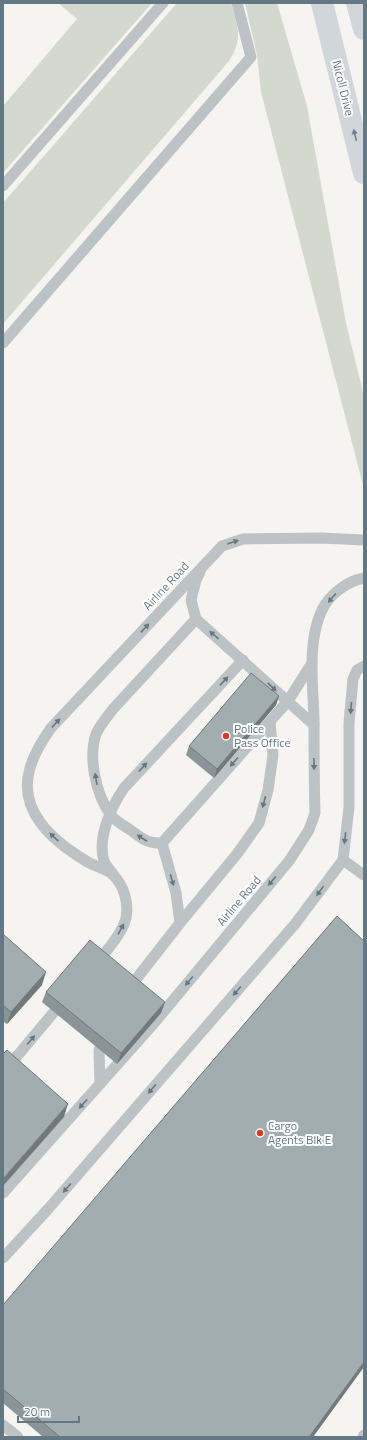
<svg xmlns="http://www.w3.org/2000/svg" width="367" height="1440" viewBox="0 0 367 1440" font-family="'Titillium Web',sans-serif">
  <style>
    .green { fill: #d4d9d0 }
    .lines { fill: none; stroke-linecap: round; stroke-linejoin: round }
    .lane { stroke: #bdc2c5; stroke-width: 11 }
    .primary { stroke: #d1d6da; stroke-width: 22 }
    .wall { fill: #8b9597 }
    .shaded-wall { fill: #71797b }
    .building { fill: #a2adb0; stroke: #71797b }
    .oneway { fill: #6e818b }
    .oneway2 { fill: #637882 }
    .poi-dot { fill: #e33722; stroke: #fff; stroke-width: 1.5 }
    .labels { text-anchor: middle; stroke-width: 4; stroke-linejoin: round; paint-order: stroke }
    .street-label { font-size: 12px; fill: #637882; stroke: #fff }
    .poi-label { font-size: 12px; fill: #637882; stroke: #fff; text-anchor: start }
  </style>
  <rect width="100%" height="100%" fill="#f5f4f0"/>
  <g class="green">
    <path d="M58,3H152L3,173V106L77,19Z"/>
    <path d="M177,3H231C237,27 244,38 229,61L3,324V203Z"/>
    <path d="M245,3H277L307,106L346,323L364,396V489L261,92L257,55Z"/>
  </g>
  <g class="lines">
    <g class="lane">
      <path d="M3,186L163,3"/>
      <path d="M3,343L251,57L237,3"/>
      <path d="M200,572L196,580L191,600L196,619L314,725"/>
      <path d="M196,619L113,709C107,717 100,725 96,734C88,758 96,794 110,814C114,820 123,825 129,829C142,838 145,843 162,843L288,701L312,663"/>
      <path d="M343,860L364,875"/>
      <path d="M113,874C110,870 106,866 104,861C97,838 111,807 124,788L243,660"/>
      <path d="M180,923L237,854L259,823L268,790L273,755L270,722"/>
      <path d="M99,961C108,948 122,934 126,918C129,904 124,885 113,875C107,869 94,866 86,861C53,841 17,811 30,768C34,753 43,740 51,728L222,546L243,539L321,538L364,540"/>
      <path d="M130,987L180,923L176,893L162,843"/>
      <path d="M99,1050L100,1084"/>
      <path d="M8,1067L54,1012"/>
      <path d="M3,1193L155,1022L289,861L309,830L315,813C314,781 314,750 314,719C313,685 307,641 322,610C329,595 347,581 364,578"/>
      <path d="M3,1258L49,1208L295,924L343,860L349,807V723L353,679L357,670L364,666"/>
      <path d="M3,1425L18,1437"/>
      <path d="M363,1437L364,1435"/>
    </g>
    <g class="primary">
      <path d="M322,3L364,173"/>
      <path d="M357,3L364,29"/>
    </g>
  </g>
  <g class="wall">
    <path d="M279,696L276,705L214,778L186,755L189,746Z"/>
    <path d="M3,934L42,985L7,1024L3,1021Z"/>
    <path d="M46,992L165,1002L161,1013L117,1064L42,1002Z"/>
    <path d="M3,1305L313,1437H43L3,1403Z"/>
  </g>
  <g class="shaded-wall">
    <path d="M279,696L276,705L214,778L217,769Z"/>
    <path d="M46,972L42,985L7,1024L11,1012Z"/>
    <path d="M165,1002L161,1013L117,1064L121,1053Z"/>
    <path d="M68,1104L64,1117L3,1186V1179Z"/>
    <path d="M364,1362V1367L313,1437H309Z"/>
  </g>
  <g class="building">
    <path d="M251,673L279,696L217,769L189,746Z"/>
    <path d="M337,916L364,941V1362L309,1437H60L3,1389V1305Z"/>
    <path d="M3,934L46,972L11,1012L3,1005Z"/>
    <path d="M90,940L165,1002L121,1053L46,992Z"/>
    <path d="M7,1050L68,1104L3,1179V1054Z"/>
  </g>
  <defs><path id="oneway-solid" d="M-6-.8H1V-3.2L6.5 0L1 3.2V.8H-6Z"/></defs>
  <use class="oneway" href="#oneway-solid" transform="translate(355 135) rotate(-104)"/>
  <g class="oneway2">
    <use href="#oneway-solid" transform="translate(233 542) rotate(-19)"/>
    <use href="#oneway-solid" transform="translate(332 598) rotate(131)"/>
    <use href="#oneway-solid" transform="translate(145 628) rotate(-47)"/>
    <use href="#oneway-solid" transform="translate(214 635) rotate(-139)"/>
    <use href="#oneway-solid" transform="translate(224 681) rotate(-47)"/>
    <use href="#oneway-solid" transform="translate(272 687) rotate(43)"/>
    <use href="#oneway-solid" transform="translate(351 708) rotate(95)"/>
    <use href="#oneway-solid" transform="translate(56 723) rotate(-47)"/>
    <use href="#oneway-solid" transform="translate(234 762) rotate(132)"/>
    <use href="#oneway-solid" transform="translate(314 764) rotate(89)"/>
    <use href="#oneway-solid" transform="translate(143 767) rotate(-47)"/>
    <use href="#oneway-solid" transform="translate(96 779) rotate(-99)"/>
    <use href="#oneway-solid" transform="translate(264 802) rotate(105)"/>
    <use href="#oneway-solid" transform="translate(54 837) rotate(-137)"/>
    <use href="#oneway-solid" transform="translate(142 838) rotate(-147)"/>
    <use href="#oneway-solid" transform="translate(345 838) rotate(97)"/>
    <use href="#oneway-solid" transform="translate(172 880) rotate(74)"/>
    <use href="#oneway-solid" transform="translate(272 881) rotate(130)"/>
    <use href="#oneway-solid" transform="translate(320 891) rotate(126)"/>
    <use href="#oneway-solid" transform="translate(121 929) rotate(-61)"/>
    <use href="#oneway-solid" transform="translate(189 981) rotate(130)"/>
    <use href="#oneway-solid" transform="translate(237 991) rotate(131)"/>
    <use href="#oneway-solid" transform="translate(31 1040) rotate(-50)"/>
    <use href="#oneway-solid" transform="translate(152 1089) rotate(131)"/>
    <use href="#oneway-solid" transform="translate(83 1104) rotate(132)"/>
    <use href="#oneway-solid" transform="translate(67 1188) rotate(131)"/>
  </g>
  <g class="poi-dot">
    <circle cx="226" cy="736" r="4"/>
    <circle cx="260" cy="1133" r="4"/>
  </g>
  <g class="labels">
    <g class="street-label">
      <text transform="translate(343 88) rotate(76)" y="4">Nicoll Drive</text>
      <text transform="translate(166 586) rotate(-47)" y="4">Airline Road</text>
      <text transform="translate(239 901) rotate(-50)" y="4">Airline Road</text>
    </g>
    <g class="poi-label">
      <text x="234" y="733">Police<tspan x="234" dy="14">Pass Office</tspan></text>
      <text x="268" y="1130">Cargo<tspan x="268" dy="14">Agents Blk E</tspan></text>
    </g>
  </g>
  <rect width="367" height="1440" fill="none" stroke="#637882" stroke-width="8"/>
  <path d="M18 1416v6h61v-6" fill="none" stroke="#637882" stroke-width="2"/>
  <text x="24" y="1416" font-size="12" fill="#637882" stroke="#ffffff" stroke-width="3" paint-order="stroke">20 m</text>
</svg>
